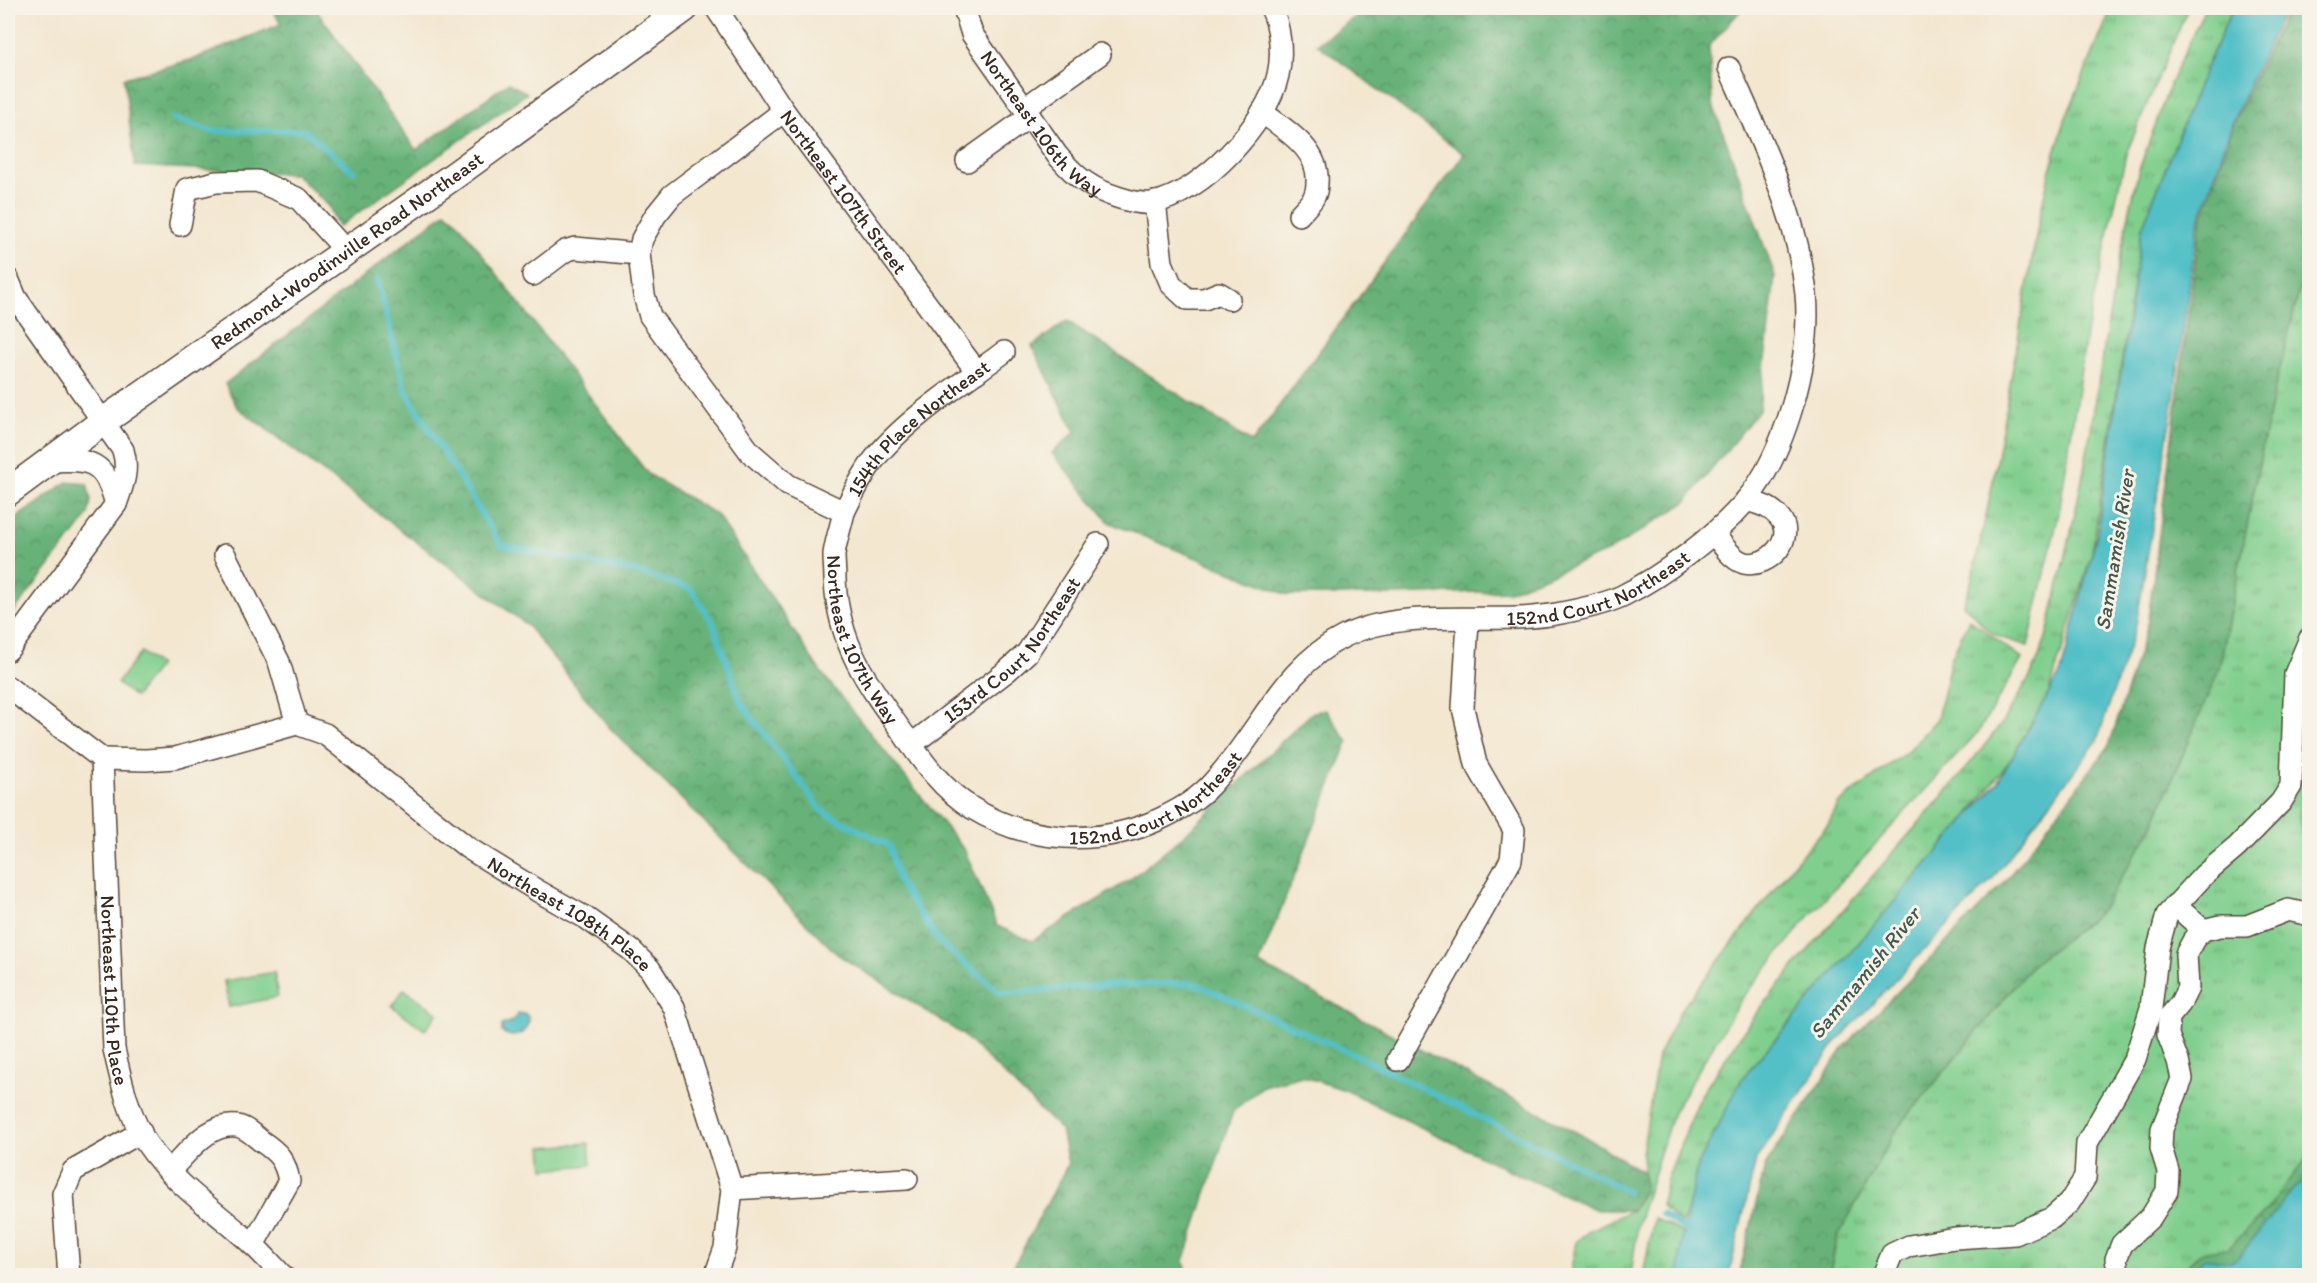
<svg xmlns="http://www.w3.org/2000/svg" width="2317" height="1283" viewBox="0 0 2317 1283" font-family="Itim,sans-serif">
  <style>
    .grass { fill: url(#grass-tufts); stroke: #5e7c56; stroke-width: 1.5 }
    .forest { fill: url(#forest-crowns); stroke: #526e4c; stroke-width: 1.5 }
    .garden { fill: #81cf8e; stroke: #5e7c56; stroke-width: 1.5 }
    .water { fill: #52c0c7; stroke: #467572; stroke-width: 1.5 }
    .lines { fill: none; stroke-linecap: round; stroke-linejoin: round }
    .stream { stroke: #52c0c7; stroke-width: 6 }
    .minor-casing { stroke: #574639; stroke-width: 24 }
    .major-casing { stroke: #574639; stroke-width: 30 }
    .minor { stroke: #fff; stroke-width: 21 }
    .major { stroke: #fff; stroke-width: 27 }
    .labels { text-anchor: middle; stroke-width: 6; stroke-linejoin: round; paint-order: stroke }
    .street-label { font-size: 20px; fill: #3b2a1e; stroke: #f7f3e8 }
    .water-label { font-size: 21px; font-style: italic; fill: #425751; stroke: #f7f3e8 }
  </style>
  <defs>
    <pattern id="grass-tufts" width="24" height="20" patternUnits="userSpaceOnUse" patternTransform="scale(1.5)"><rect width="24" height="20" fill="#81cf8e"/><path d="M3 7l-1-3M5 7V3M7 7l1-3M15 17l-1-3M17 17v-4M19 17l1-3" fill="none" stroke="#6ba873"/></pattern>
    <pattern id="forest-crowns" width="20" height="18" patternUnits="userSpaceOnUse" patternTransform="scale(1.5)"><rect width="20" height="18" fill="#68b279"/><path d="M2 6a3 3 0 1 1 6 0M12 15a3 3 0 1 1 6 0" fill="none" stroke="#579163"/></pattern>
  </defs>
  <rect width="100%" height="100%" fill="#f7f3e8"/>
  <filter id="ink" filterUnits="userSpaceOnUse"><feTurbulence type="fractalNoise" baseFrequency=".0167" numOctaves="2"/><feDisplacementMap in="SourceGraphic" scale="12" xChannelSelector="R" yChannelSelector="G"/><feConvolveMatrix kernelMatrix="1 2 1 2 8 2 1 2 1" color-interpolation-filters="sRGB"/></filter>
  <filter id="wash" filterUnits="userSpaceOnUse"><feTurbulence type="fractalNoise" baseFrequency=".008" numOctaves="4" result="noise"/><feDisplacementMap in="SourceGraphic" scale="24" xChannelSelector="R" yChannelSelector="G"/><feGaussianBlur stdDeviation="1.35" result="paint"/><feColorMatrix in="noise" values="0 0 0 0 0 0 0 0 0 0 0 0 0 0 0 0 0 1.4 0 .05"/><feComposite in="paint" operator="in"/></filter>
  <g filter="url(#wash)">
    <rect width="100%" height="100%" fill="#f3e7d0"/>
    <g class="grass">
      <path d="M2112,8H2188L2126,154L2087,329L2059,513L2028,646C2015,641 1998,639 1987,629C1978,621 1973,611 1963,605L1972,579L1990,497L2039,220L2050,170L2065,120Z"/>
      <path d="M2205,8H2233L2208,63L2142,228L2092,553L2049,693L2011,759L1960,826L1743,1077L1697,1167L1688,1210L1682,1224L1661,1206L1668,1176L1701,1095L1752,1019L1803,956L1959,777L2000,726L2034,670L2047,635L2069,542L2085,465L2115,280L2138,173L2170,84Z"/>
      <path d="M2309,250V1275L1829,1276L1837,1238L1896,1130L2031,966L2100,912L2151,830L2219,669L2270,408Z"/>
      <path d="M1969,619L2022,659L1979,731L1804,922L1740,1001L1673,1112L1638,1223L1631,1275L1570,1276L1576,1242L1589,1231L1632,1210L1644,1190L1642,1154L1658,1056L1680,1011L1795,862L1828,825L1839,803L1908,751L1937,719L1951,659Z"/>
      <path d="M1654,1218L1683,1233L1678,1275L1643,1276Z"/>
    </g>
    <g class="forest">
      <path d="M272,8H315L416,150L508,83L527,93L338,227L329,206L295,174L135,166L124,78L194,59L281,24Z"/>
      <path d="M1368,8H1743L1709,46L1712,102L1775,276L1759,410L1685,503L1609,551L1509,591L1394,595H1288L1110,523L1052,453L1075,432L1032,346L1067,321L1252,443L1464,154L1317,44Z"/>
      <path d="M2288,8H2309V250L2270,408L2219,669L2151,830L2100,912L2031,966L1896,1130L1837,1238L1829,1275H1739L1765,1166L1845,1046L2003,884L2109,746L2147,627L2200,224L2236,118Z"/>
      <path d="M446,212L457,221L648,474L717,515L820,671L965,851L997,926L1032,941L1128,881L1183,836L1312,713L1325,709L1348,742L1259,964L1587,1138L1643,1172L1644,1190L1632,1210H1597L1517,1174L1345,1090L1302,1076L1263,1086L1233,1111L1184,1261L1188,1275H1009L1068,1164L1061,1130L962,1034L837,954L610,728L527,625L237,407L225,384Z"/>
      <path d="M67,482L87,484L91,500L88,516L8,619V524Z"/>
      <path d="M2309,763L2310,867H2309L2307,865L2298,815L2307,792Z"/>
      <path d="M2309,1155V1275L2183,1276C2195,1252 2202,1249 2228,1249L2266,1211Z"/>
    </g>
    <g class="garden">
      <path d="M141,652L159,666L135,697L117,683Z"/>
      <path d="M274,972L278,997L229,1007L224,981Z"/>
      <path d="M404,989L438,1013L425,1030L392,1006Z"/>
      <path d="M589,1143L591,1165L544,1169L542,1147Z"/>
    </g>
    <g class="water">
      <path d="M2233,8H2285L2234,118L2198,224L2174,397L2136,625L2097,741L1993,878L1835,1043L1756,1159L1729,1275H1678L1682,1239L1697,1167L1743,1077L1997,783L2061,672L2097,534L2142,228L2198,86Z"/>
      <path d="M519,1013L527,1015L529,1020C526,1034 515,1040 502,1032V1025L512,1021Z"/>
      <path d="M2309,1180V1275H2198V1264L2205,1258L2230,1262L2237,1259L2295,1187Z"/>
    </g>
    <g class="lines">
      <g class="stream">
        <path d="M172,118L213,131L304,130L353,171"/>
        <path d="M377,279L405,390L501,545L635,571L691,589L713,623L741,703L822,811L889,845L899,883L939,942L1001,993L1109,985L1194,983L1358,1056L1628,1191"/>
        <path d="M1662,1214L1689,1232"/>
      </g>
    </g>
  </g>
  <g filter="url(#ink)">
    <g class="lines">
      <defs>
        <g id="minor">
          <path id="s1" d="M716,8L784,111L977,372"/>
          <path id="s2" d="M964,8L972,34L1057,155C1066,165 1075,176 1087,183C1101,193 1135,205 1152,203C1202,194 1268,123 1278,75C1283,54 1280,26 1271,8"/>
          <path d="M1025,108L1100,54"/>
          <path id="s3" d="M784,111L672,195L655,216L642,239L639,254L644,295L650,316L750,452L788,485L844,512C841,526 836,540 834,554C834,562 835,572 835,580C838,643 867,684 903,733C922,761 943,790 972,808C1029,843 1099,847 1160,819C1181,809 1200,798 1215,780C1260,732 1283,666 1345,636C1405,606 1490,626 1556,614C1578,610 1603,605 1622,596C1663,576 1715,536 1744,503C1786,454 1812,357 1806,294C1797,214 1761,140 1729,68"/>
          <path d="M1262,112C1285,130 1320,149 1317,183C1317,187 1316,193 1314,197C1311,203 1304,209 1299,215"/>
          <path d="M967,161L1030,116"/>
          <path d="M1155,202L1162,263L1171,284L1187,299H1204L1219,293L1229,299"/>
          <path d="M180,225L187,189L216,182L257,181L299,199L347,252"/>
          <path d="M533,275L565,251L575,248L639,254"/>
          <path d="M8,279L16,298L123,450C129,470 123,485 116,504L8,650"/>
          <path d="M50,461C93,459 104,461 116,504"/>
          <path id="s4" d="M844,512C853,494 861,477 873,461C903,421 964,382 1004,352"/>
          <path d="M1714,533C1721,543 1731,559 1744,563C1769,569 1797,537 1779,517C1770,506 1759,504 1746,500"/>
          <path d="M225,555L279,662L297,724"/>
          <path id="s5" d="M8,687L102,759L114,1049C121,1081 129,1116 147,1144C177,1188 217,1211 254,1246C264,1255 273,1266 283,1276"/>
          <path id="s6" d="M297,724L325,734L468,848L538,891L586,918L631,950L650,969L674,1007L732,1189L725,1248L715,1276"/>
          <path id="s7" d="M911,745L1007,671L1027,653L1098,544"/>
          <path d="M102,759L146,760L175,758L297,724"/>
          <path d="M2175,905L2203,930"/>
          <path d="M1398,1060L1511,860L1514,830L1476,764L1463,708L1468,620"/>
          <path d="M169,1171C188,1153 208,1122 237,1126C245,1127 255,1136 261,1141C279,1153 285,1160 289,1181L253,1245"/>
          <path d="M732,1189L907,1179"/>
          <path d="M69,1276L63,1194L73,1171L141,1132"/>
          <path d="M1883,1276L1892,1254L1909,1246L1955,1238L2015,1234L2052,1218L2069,1203L2085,1178L2087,1143L2135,1059L2151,1008L2158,948L2167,915L2204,875L2237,847L2281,802L2291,786L2295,674L2310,638"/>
          <path d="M2119,1276L2116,1259L2122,1244L2151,1217L2167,1191L2168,1171L2161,1148L2162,1129L2182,1079L2178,1061L2168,1035L2169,1017L2180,1004L2188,988L2186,954L2194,939L2203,930L2220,926H2247L2288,910L2310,915"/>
        </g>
        <g id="major">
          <path id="s8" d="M8,492L104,421L455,175L685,8"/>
        </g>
      </defs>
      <use href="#minor" class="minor-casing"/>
      <use href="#major" class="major-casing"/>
      <use href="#minor" class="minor"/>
      <use href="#major" class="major"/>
    </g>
  </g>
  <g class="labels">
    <g class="street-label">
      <text dy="7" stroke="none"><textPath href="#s2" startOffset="141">Northeast 106th Way</textPath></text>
      <text dy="7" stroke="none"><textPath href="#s1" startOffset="224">Northeast 107th Street</textPath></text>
      <text dy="7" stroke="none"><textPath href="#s8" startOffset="416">Redmond-Woodinville Road Northeast</textPath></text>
      <text dy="7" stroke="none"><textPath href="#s4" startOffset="114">154th Place Northeast</textPath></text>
      <text dy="7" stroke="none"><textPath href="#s3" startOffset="1617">152nd Court Northeast</textPath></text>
      <text dy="7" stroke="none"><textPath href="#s3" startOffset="688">Northeast 107th Way</textPath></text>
      <text dy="7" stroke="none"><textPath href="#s7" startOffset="140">153rd Court Northeast</textPath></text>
      <text dy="7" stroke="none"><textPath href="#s3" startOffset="1096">152nd Court Northeast</textPath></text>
      <text dy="7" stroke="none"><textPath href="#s6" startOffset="334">Northeast 108th Place</textPath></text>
      <text dy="7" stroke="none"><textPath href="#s5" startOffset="350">Northeast 110th Place</textPath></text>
    </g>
    <g class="water-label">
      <text transform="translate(2115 550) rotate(-81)" y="7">Sammamish River</text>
      <text transform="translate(1865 973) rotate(-51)" y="7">Sammamish River</text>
    </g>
  </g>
  <rect width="2317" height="1283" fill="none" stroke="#f7f3e8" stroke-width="30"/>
</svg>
